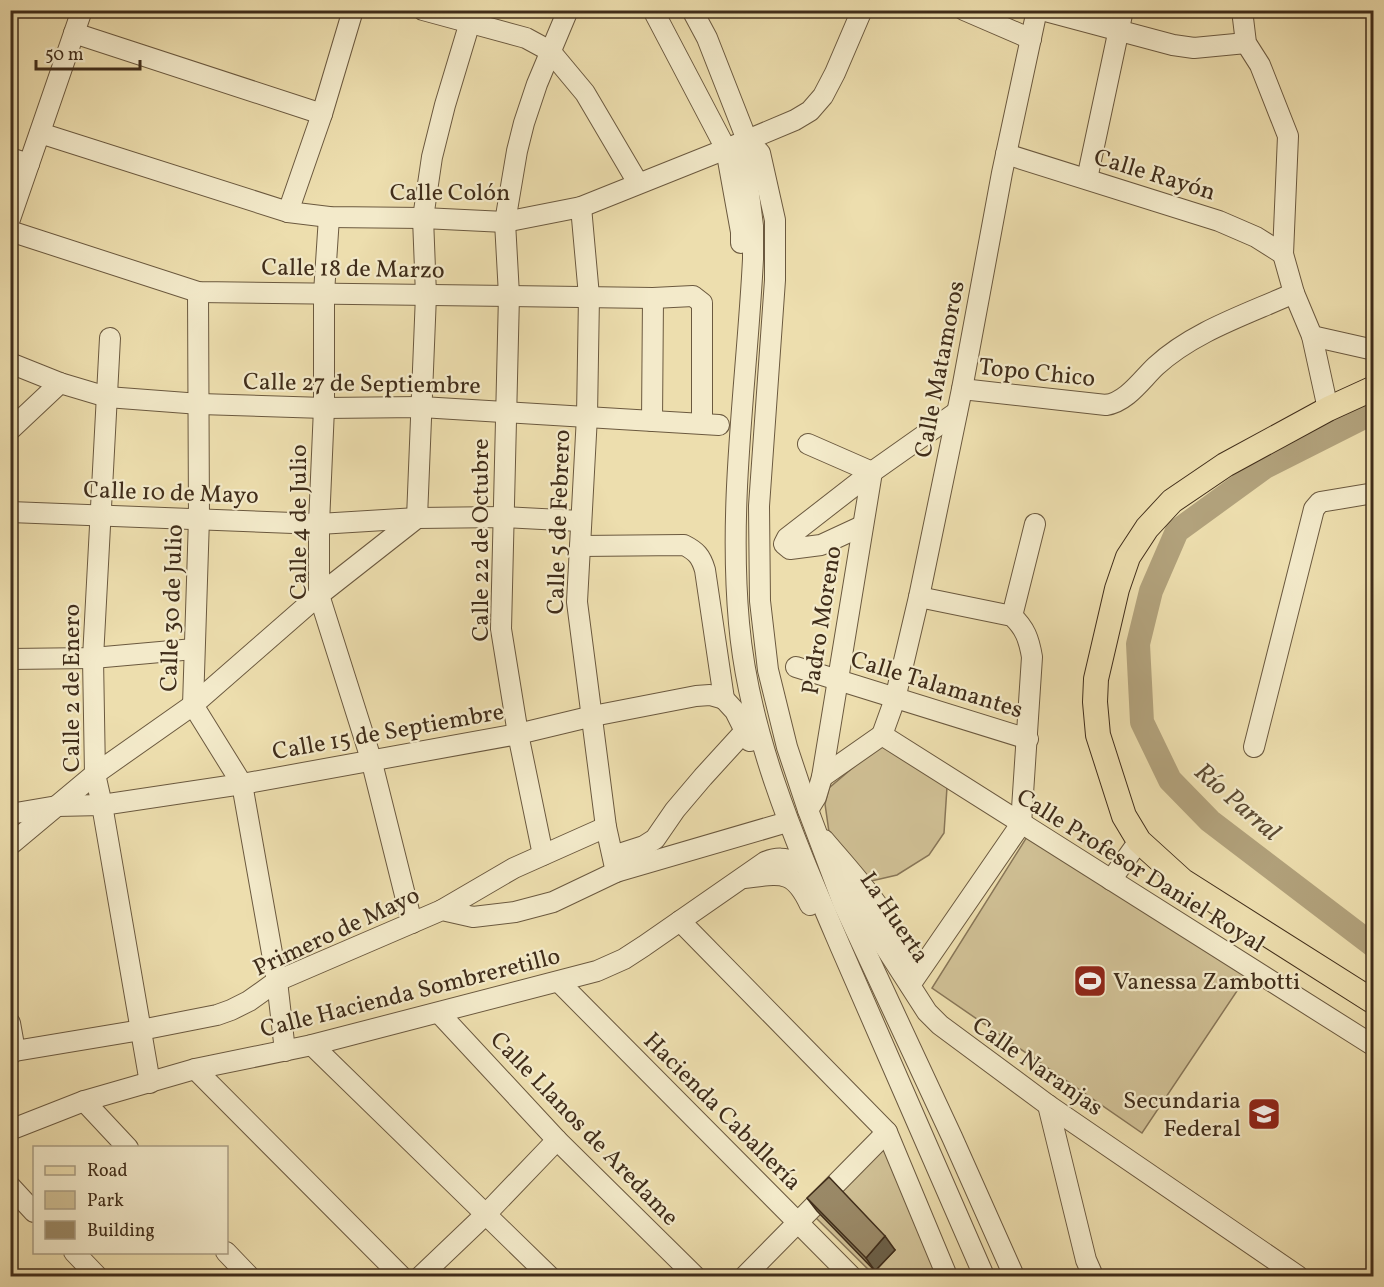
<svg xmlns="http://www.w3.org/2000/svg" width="1384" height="1287" viewBox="0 0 1384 1287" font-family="Vollkorn,serif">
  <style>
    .green { fill: #d0c095; stroke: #887658; stroke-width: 1.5 }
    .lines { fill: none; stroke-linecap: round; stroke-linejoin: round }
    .river { stroke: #b2a27c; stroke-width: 24 }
    .minor-casing { stroke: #6b593f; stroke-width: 22 }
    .major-casing { stroke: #402d1a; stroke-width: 26 }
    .minor { stroke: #f3eaca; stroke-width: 20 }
    .major { stroke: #eddeae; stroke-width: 24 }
    .wall { fill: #847659; stroke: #402d1a; stroke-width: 1.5 }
    .shaded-wall { fill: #6c6048; stroke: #402d1a; stroke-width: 1.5 }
    .building { fill: #9a8967; stroke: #402d1a; stroke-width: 1.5 }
    .labels { text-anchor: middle; stroke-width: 4.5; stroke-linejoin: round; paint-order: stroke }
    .street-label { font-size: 24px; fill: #402d1a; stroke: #f3eaca }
    .poi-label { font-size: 24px; fill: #402d1a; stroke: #f3eaca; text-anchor: start }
    .water-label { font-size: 26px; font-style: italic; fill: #5c4a32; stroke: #f3eaca }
  </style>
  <rect width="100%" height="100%" fill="#eddeae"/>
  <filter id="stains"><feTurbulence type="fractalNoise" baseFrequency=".00333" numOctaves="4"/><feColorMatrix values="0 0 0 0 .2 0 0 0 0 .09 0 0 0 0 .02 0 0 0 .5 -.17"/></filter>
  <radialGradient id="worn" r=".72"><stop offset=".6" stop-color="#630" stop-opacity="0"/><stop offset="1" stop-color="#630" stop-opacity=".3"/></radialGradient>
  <g class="green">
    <path d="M883,742L947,787L944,833L929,855L897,875L863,883L832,853L825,804L829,788Z"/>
    <path d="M1030,832L1249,973L1142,1133L932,988Z"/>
    <path d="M886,1145L944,1276H875L813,1215Z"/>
  </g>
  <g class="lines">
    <path class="river" d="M1374,412L1265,467L1177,531L1151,591L1138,644L1142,722L1170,780L1210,821L1374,946"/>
    <defs>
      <g id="minor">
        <path d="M423,10L526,38L550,51L585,93L638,183"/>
        <path d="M653,10L726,149L741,232V243"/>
        <path d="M692,10L707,38L747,140L760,153L775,220V280L759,506L760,601L768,670L787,747L808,810L843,903L952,1137L1014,1276"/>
        <path d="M964,10L1031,39"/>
        <path d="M1042,10L1173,45L1194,48L1246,43"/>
        <path d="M1242,10L1246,43L1260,65L1288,136L1283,254L1294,293L1312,336L1328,409"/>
        <path d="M74,33L322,114"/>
        <path d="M40,133L288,212L329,217L423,218L505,222L581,207L726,149L795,120L810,111L823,96L835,73L862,10"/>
        <path d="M747,140L745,161L753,226V259C747,380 728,501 739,623C749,737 796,843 841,948C888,1058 937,1166 984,1276"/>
        <path d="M1006,154L1219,221L1256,237L1283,254"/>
        <path d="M10,158L29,164"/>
        <path d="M1087,179L1123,10"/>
        <path d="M581,207L589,296L587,416L577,602L606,827L616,872"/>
        <path d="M288,212L322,114L353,10"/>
        <path d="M329,217L324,293V408L319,524V595L371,759L412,923"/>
        <path d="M10,219L82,10"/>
        <path d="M10,231L198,292L653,298L693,296L702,303V423"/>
        <path d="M198,292L199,518L193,705L242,784L277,981L285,1051"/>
        <path d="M1312,336L1374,350"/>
        <path d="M110,338L93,658L95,774L102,805L150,1083"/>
        <path d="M10,363L60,383L107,397L200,404L324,408L421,407L719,425"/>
        <path d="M962,389L1106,405C1127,402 1142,379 1156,366C1194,331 1248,314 1294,293"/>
        <path d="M652,421L653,298"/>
        <path d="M10,430L60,383"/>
        <path d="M808,444L872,472L822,777L816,797L808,810"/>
        <path d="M10,512L319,524L417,518L504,517L580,521"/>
        <path d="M862,526L821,545L790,549L784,544L787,538L872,472L957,412"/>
        <path d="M580,546L684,545C696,551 701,556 705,570L724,699"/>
        <path d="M1012,616L1035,524"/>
        <path d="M10,659L93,658L194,649"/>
        <path d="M796,667L1028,739"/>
        <path d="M724,699L735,711L750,741"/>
        <path d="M882,735L895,699L919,597L962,389L1002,173L1037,10"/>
        <path d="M882,735L1374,1046"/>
        <path d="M1254,747L1314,509L1320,502L1374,493"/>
        <path d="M822,777L882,735"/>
        <path d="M10,814L57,806L102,805L242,784L518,734L593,716L696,696L710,695L724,699"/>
        <path d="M824,840C856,878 896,918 907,968"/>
        <path d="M10,845L95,774L193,705L319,595L417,518L426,295L423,218L432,157L445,105L470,22"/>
        <path d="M543,855L518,734L501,629L509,295L505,222L517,151L524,123L537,84L568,10"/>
        <path d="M613,856L644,846L655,839L675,810L703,777L745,731"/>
        <path d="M744,878C780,874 793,868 810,905"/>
        <path d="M1111,880L1139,841"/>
        <path d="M844,883L927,1012L940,1025L1048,1105L1298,1276"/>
        <path d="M442,910L514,868L606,827"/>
        <path d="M680,921L887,1132L947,1276"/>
        <path d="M559,982L851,1276"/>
        <path d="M910,985L1021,824L1032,657C1029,639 1025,628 1012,616L919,597"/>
        <path d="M439,1013L557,1140L695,1276"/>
        <path d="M10,1023L15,1051"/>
        <path d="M312,1045L549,1276"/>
        <path d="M10,1055L15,1051L141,1030L217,1015L231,1010L249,1001L277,981L442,910L473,917L515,912L553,902L616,872L784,823"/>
        <path d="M195,1069L401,1276"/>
        <path d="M84,1101L128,1148"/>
        <path d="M1048,1105L1086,1260L1093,1276"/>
        <path d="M10,1130L84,1101L195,1069L312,1045L597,971L624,959L644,946L765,862C777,857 785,858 797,862"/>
        <path d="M10,1186L34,1212"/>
        <path d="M74,1252L97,1276"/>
        <path d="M226,1252L249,1276"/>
        <path d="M421,1276L486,1214L557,1140"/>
        <path d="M745,1276L887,1132"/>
      </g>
      <path id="major" d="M1374,388L1328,409L1225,465L1172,501L1147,528L1128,557L1117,589L1096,679L1095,702L1098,735L1124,816L1139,841L1183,881L1374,1002"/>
    </defs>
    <use href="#minor" class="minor-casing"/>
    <use href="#major" class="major-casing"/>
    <use href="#minor" class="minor"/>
    <use href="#major" class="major"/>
  </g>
  <path class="wall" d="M807,1198L895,1250L875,1271L817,1211Z"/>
  <path class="shaded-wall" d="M885,1236L895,1250L875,1271L866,1258Z"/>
  <path class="building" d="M829,1177L885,1236L866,1258L807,1198Z"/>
  <defs>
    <symbol id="stadium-square" viewBox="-11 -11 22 22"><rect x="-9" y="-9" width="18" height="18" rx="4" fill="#8f2418" stroke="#f3eaca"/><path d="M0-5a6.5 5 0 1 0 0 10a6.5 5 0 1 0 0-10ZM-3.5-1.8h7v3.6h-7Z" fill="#fff"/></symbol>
    <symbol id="school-square" viewBox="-11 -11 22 22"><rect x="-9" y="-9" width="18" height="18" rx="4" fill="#8f2418" stroke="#f3eaca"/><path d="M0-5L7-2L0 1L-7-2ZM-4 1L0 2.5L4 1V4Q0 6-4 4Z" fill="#fff"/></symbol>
  </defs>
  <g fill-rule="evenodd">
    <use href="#stadium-square" x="1071" y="962" width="38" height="38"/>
    <use href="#school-square" x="1245" y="1095" width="38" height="38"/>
  </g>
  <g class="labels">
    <g class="street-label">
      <text transform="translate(1155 174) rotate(17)" y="8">Calle Rayón</text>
      <text x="450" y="200">Calle Colón</text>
      <text transform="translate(353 268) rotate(1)" y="8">Calle 18 de Marzo</text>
      <text transform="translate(939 369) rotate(-79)" y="8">Calle Matamoros</text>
      <text transform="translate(1037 372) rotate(6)" y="8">Topo Chico</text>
      <text transform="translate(362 383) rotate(1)" y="8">Calle 27 de Septiembre</text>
      <text transform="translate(171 492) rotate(2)" y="8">Calle 10 de Mayo</text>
      <text transform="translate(298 522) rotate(-90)" y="8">Calle 4 de Julio</text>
      <text transform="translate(558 522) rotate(-88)" y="8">Calle 5 de Febrero</text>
      <text transform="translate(480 540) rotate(-90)" y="8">Calle 22 de Octubre</text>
      <text transform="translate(171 608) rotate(-88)" y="8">Calle 30 de Julio</text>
      <text transform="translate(821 620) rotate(-81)" y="8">Padro Moreno</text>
      <text transform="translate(937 684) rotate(17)" y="8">Calle Talamantes</text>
      <text transform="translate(71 688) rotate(-90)" y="8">Calle 2 de Enero</text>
      <text transform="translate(388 731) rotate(-10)" y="8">Calle 15 de Septiembre</text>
      <text transform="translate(1141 870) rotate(32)" y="8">Calle Profesor Daniel Royal</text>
      <text transform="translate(895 917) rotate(56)" y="8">La Huerta</text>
      <text transform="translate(336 931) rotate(-25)" y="8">Primero de Mayo</text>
      <text transform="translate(410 992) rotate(-14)" y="8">Calle Hacienda Sombreretillo</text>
      <text transform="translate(1038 1066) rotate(35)" y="8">Calle Naranjas</text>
      <text transform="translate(723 1111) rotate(45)" y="8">Hacienda Caballería</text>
      <text transform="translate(585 1128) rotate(46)" y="8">Calle Llanos de Aredame</text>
    </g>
    <g class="poi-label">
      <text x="1113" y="989">Vanessa Zambotti</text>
      <text x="1241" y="1108" text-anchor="end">Secundaria<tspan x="1241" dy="28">Federal</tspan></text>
    </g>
    <g class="water-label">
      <text transform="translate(1238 801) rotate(41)" y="9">Río Parral</text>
    </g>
  </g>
  <rect width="1384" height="1287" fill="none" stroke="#eddeae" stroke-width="36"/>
  <rect x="12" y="12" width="1360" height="1263" fill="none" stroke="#402d1a" stroke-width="3"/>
  <rect x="18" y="18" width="1348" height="1251" fill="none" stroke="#402d1a" stroke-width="1.5"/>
  <rect x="33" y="1146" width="195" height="108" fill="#f3eaca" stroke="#ab9e84" stroke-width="1.5"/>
  <rect x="45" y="1166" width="30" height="9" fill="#eddeae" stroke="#ab9e84" stroke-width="1.5"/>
  <text x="87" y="1176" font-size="18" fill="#402d1a">Road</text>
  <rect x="45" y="1191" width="30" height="18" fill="#d0c095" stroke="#ab9e84" stroke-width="1.5"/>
  <text x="87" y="1206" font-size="18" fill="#402d1a">Park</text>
  <rect x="45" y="1221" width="30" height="18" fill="#9a8967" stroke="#ab9e84" stroke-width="1.5"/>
  <text x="87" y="1236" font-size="18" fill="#402d1a">Building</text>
  <path d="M36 60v9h104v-9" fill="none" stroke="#402d1a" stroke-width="3"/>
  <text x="45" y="60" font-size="18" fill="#402d1a" stroke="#f3eaca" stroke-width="4.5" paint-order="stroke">50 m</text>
  <rect width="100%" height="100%" filter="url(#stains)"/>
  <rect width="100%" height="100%" fill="url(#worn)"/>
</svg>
